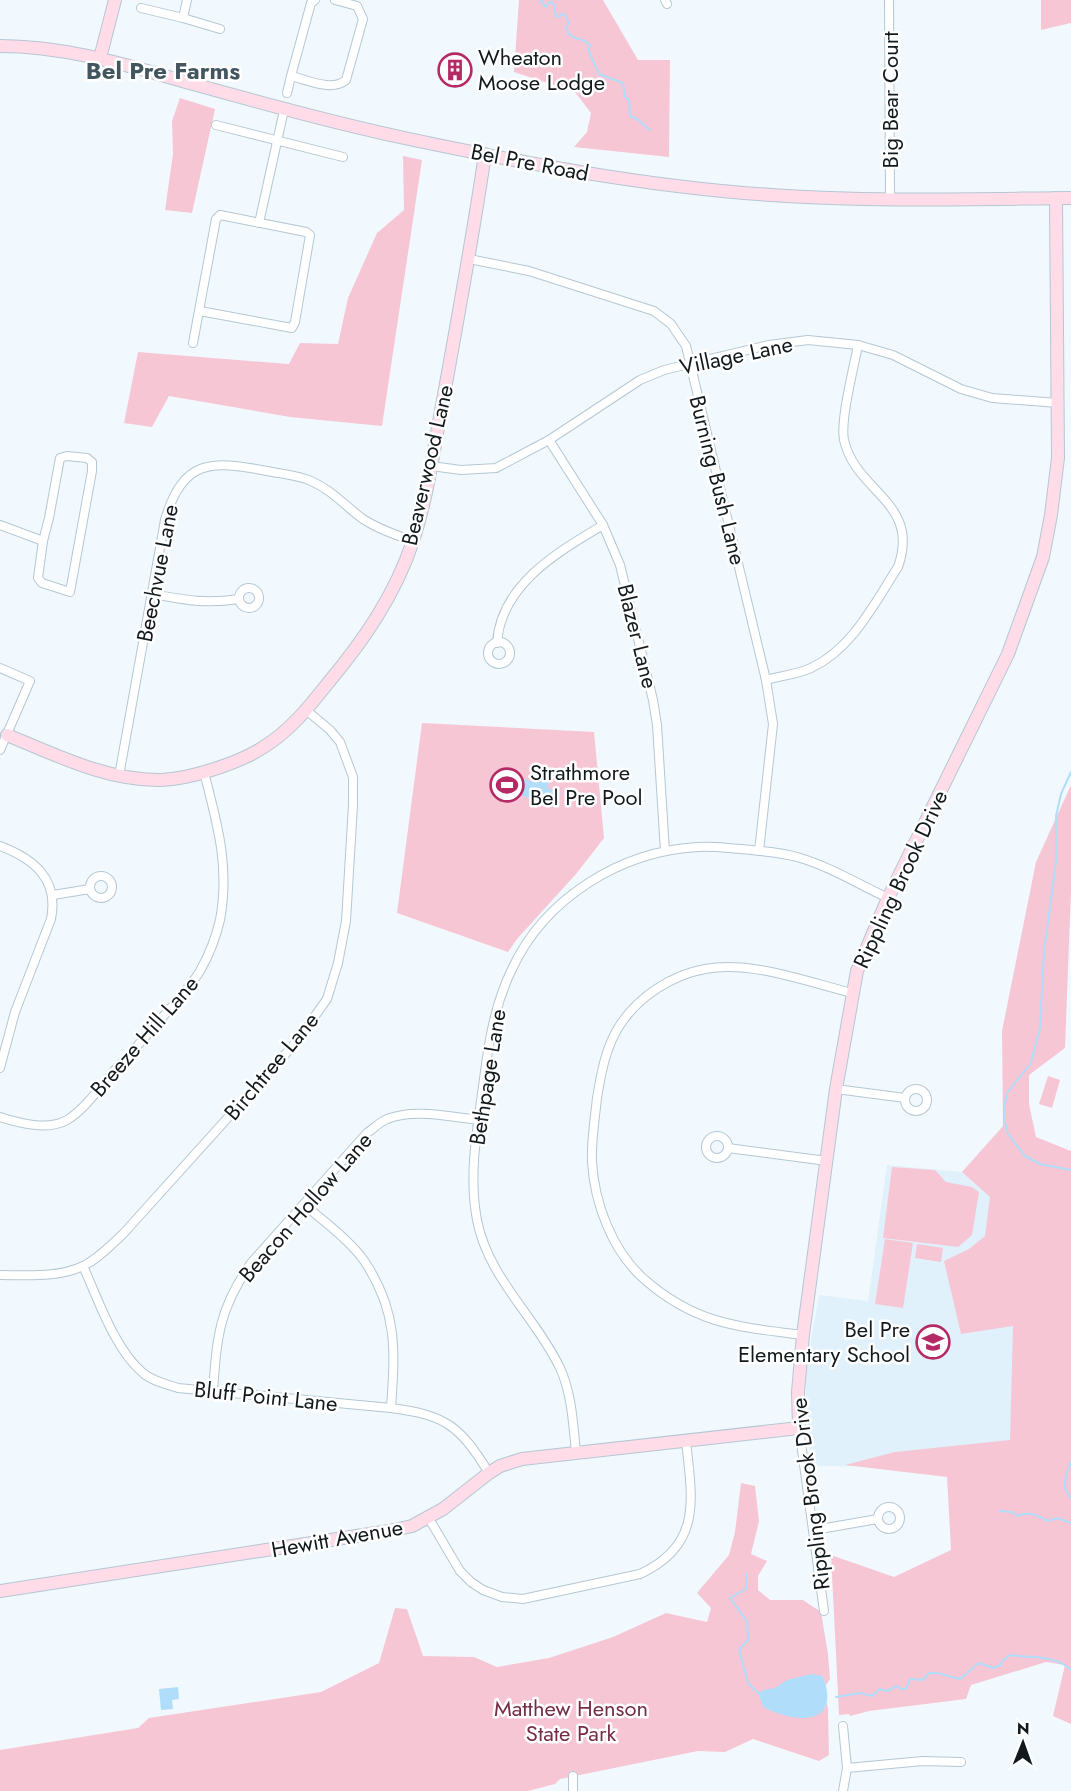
<svg xmlns="http://www.w3.org/2000/svg" width="1071" height="1791" viewBox="0 0 1071 1791" font-family="Jost,sans-serif">
  <style>
    .built { fill: #e0f1fb }
    .green { fill: #f7c6d4 }
    .water { fill: #b0ddf9 }
    .lines { fill: none; stroke-linecap: round; stroke-linejoin: round }
    .stream { stroke: #b0ddf9; stroke-width: 2 }
    .street-casing { stroke: #b4c7d4; stroke-width: 10 }
    .secondary-casing { stroke: #b4c7d4; stroke-width: 14 }
    .street { stroke: #fff; stroke-width: 8 }
    .secondary { stroke: #ffdce8; stroke-width: 12 }
    .labels { text-anchor: middle; stroke-width: 5; stroke-linejoin: round; paint-order: stroke }
    .poi-label { font-size: 22px; fill: #12191d; stroke: #fff; text-anchor: start }
    .street-label { font-size: 22px; fill: #12191d; stroke: #fff }
    .park-label { font-size: 22px; fill: #752d47; stroke: #fff }
    .neighbourhood-label { font-size: 24px; font-weight: bold; fill: #43555f; stroke: #fff }
  </style>
  <rect width="100%" height="100%" fill="#f1f9fe"/>
  <path class="built" d="M887,1165L962,1172L992,1184L1062,1317L1009,1494L952,1467L813,1466L806,1427V1367L819,1295L868,1301Z"/>
  <g class="green">
    <path d="M519,0H603L638,60H670L669,157L574,147L587,132L591,113L575,92L514,72Z"/>
    <path d="M1041,0H1071V23L1041,30Z"/>
    <path d="M180,98L215,109L192,213L165,210L173,154L172,121Z"/>
    <path d="M403,156L422,160L382,426L290,417L169,396L152,427L124,423L138,352L289,364L300,343L338,344L348,298L377,233L404,210Z"/>
    <path d="M422,723L594,732L604,838L576,874L517,939L508,952L397,913Z"/>
    <path d="M1071,785V891L1065,1048L1029,1075V1104L1036,1137L1071,1151V1724L1053,1716L1065,1665L1046,1662L971,1685L966,1699L869,1711L850,1716L849,1714L839,1715L831,1555L894,1577L951,1550L947,1477L845,1465L895,1452L1010,1440L1013,1326L961,1334L944,1261L969,1249L985,1236L990,1197L962,1172L1003,1126L1002,1031L1036,862Z"/>
    <path d="M1048,1076L1060,1080L1052,1108L1039,1104Z"/>
    <path d="M892,1167L935,1170L946,1182L972,1187L979,1192L972,1235L958,1247L883,1238Z"/>
    <path d="M885,1239L913,1243L903,1308L875,1304Z"/>
    <path d="M917,1244L943,1248L941,1262L915,1258Z"/>
    <path d="M741,1483L755,1486L759,1521L751,1554L767,1561L758,1576V1590L770,1600H803L821,1612L828,1654L830,1679L826,1685L823,1676L824,1709L827,1703L828,1709L829,1755L819,1761L753,1739L725,1752L698,1751L560,1779L555,1784L528,1791H0V1750L138,1728L149,1718L321,1692L379,1663L395,1608L407,1609L423,1656L474,1657L497,1667L549,1658L613,1637L666,1613L707,1622L711,1608L697,1593L729,1555L735,1532Z"/>
  </g>
  <g class="water">
    <path d="M538,768L552,774L547,788L561,793L556,808L512,792L518,777L533,782Z"/>
    <path d="M811,1674L823,1676C842,1728 794,1723 763,1707L759,1694L763,1690L775,1688L787,1680Z"/>
    <path d="M178,1687L179,1699L172,1700L173,1709L161,1710L159,1689Z"/>
  </g>
  <g class="lines">
    <g class="stream">
      <path d="M540,0L546,7L549,2L553,3L555,7L554,11L557,17L564,14L569,23L566,28C570,42 582,36 590,45L588,50L599,74L623,83L625,97L629,100L630,116L637,119L650,130"/>
      <path d="M1071,772L1061,794L1056,816V861L1044,951L1040,1028L1031,1063L1007,1093L1004,1109V1120L1008,1134L1025,1156L1040,1164L1071,1170"/>
      <path d="M1071,1462C1066,1475 1060,1487 1071,1498"/>
      <path d="M1000,1511L1012,1512L1018,1516C1027,1511 1039,1515 1047,1521L1058,1518L1071,1523"/>
      <path d="M746,1574V1589L730,1598L747,1621L748,1640L739,1650L748,1683L759,1694"/>
      <path d="M836,1697L860,1693L872,1696L880,1689L887,1691L897,1686L901,1689H906L910,1679L923,1680L929,1673H937L960,1679L979,1663L993,1668L1001,1665L1002,1661L1010,1655C1031,1658 1056,1655 1071,1670"/>
    </g>
    <defs>
      <g id="street">
        <path d="M315,0L311,3L291,76C308,80 332,92 346,80L363,19L357,6L335,0"/>
        <path d="M665,0L667,4"/>
        <path d="M889,0L890,199"/>
        <path d="M141,8L183,18L187,0"/>
        <path d="M183,18L220,29"/>
        <path d="M287,93L291,76"/>
        <path d="M216,125L343,157"/>
        <path d="M259,223L284,110"/>
        <path d="M469,259L529,271L654,311L671,324L686,346L766,680L773,724L759,851"/>
        <path d="M193,343L216,219L220,215L306,232L310,235L295,322L292,328L200,311"/>
        <path d="M549,440L603,525L620,565L653,700L657,725L665,851"/>
        <path d="M67,456L87,458L92,462V471L70,592L42,583L38,578L43,541L49,518L60,458Z"/>
        <path d="M431,466L461,470L496,468L549,440L640,380L664,370L769,345L808,340L858,345L893,355L961,389L992,398L1058,403"/>
        <path d="M0,525L43,541"/>
        <circle cx="249" cy="598" r="10"/>
        <path d="M152,594C185,600 205,604 239,599"/>
        <circle cx="499" cy="653" r="11"/>
        <path d="M497,643C501,584 558,552 603,525"/>
        <path d="M0,668L30,681L0,750"/>
        <path d="M766,680C781,676 798,674 811,668C852,649 874,604 898,567C921,502 856,493 844,440C840,420 854,367 858,345"/>
        <path d="M119,776L165,520C183,459 211,460 267,471C281,474 298,475 311,481C332,490 345,506 363,519C378,529 396,535 413,541"/>
        <path d="M0,846C34,859 59,879 51,919L15,1012L0,1068"/>
        <circle cx="101" cy="887" r="11"/>
        <path d="M53,895L90,889"/>
        <path d="M836,1089L905,1098"/>
        <circle cx="916" cy="1100" r="11"/>
        <path d="M0,1117C19,1123 48,1131 67,1120C84,1110 101,1086 114,1071C132,1052 149,1033 166,1013C178,1000 191,986 200,971C209,955 216,937 220,920C230,866 217,823 204,772"/>
        <circle cx="717" cy="1147" r="11"/>
        <path d="M728,1148L827,1161"/>
        <path d="M305,1205C323,1221 351,1241 365,1262C398,1312 395,1351 391,1408"/>
        <path d="M83,1266C98,1299 115,1350 143,1373C152,1381 166,1384 178,1388L391,1408C446,1415 460,1426 489,1473"/>
        <path d="M0,1275C27,1275 58,1278 83,1266C98,1259 111,1245 123,1234L298,1040L327,999L338,963L346,921L353,805V777L340,742L330,730L306,710"/>
        <path d="M803,1335C738,1327 695,1324 644,1279C612,1251 594,1202 592,1161C591,1141 595,1118 597,1098C601,1073 606,1046 620,1025C639,996 672,975 705,969C750,960 808,982 852,993"/>
        <path d="M213,1391C217,1336 219,1309 251,1263L367,1133C374,1128 380,1122 387,1119C415,1108 450,1117 479,1120"/>
        <path d="M799,1428L824,1611"/>
        <path d="M576,1452C573,1424 572,1394 560,1368C536,1317 488,1278 477,1220C468,1173 478,1125 484,1079C489,1040 495,1004 512,969C545,898 621,851 698,847C712,846 727,848 741,849C759,851 779,852 797,857C829,866 858,884 888,898"/>
        <circle cx="889" cy="1518" r="11"/>
        <path d="M428,1517L460,1571L471,1582L483,1590L502,1597L523,1599L640,1574C703,1545 692,1498 686,1441"/>
        <path d="M814,1530L878,1519"/>
        <path d="M847,1768L923,1761L961,1762"/>
        <path d="M573,1776V1791"/>
        <path d="M843,1791L847,1768L843,1726"/>
      </g>
      <g id="secondary">
        <path d="M0,46C68,46 132,67 197,85C268,105 338,124 409,139C528,164 649,187 771,195C871,202 971,199 1071,198"/>
        <path d="M100,58L115,0"/>
        <path d="M7,735C56,755 107,781 161,780C190,779 239,763 262,748C289,732 309,707 328,683C364,640 395,595 413,541C428,496 434,447 443,400C458,318 473,236 485,154"/>
        <path d="M0,1591L389,1531L412,1526L443,1509L489,1473L500,1466L522,1459L799,1428L798,1392L803,1335L836,1089L857,971L888,898L1008,654L1043,557L1051,515L1058,458L1056,198"/>
      </g>
    </defs>
    <use href="#street" class="street-casing"/>
    <use href="#secondary" class="secondary-casing"/>
    <use href="#street" class="street"/>
    <use href="#secondary" class="secondary"/>
  </g>
  <defs>
    <symbol id="building-ring" viewBox="-11 -11 22 22"><circle r="9.5" fill="#fff" stroke="#b52a65" stroke-width="1.5"/><path d="M-4-6H4V6H1V3H-1V6H-4ZM-2.5-4.3h1.7v1.8h-1.7ZM.8-4.3h1.7v1.8H.8ZM-2.5-1h1.7V.8h-1.7ZM.8-1h1.7V.8H.8Z" fill="#b52a65"/></symbol>
    <symbol id="stadium-ring" viewBox="-11 -11 22 22"><circle r="9.5" fill="#fff" stroke="#b52a65" stroke-width="1.5"/><path d="M0-5a6.5 5 0 1 0 0 10a6.5 5 0 1 0 0-10ZM-3.5-1.8h7v3.6h-7Z" fill="#b52a65"/></symbol>
    <symbol id="school-ring" viewBox="-11 -11 22 22"><circle r="9.5" fill="#fff" stroke="#b52a65" stroke-width="1.5"/><path d="M0-5L7-2L0 1L-7-2ZM-4 1L0 2.5L4 1V4Q0 6-4 4Z" fill="#b52a65"/></symbol>
  </defs>
  <g fill-rule="evenodd">
    <use href="#building-ring" x="436" y="51" width="38" height="38"/>
    <use href="#stadium-ring" x="488" y="766" width="38" height="38"/>
    <use href="#school-ring" x="914" y="1323" width="38" height="38"/>
  </g>
  <g class="labels">
    <g class="poi-label">
      <text x="478" y="65">Wheaton<tspan x="478" dy="25">Moose Lodge</tspan></text>
      <text x="530" y="780">Strathmore<tspan x="530" dy="25">Bel Pre Pool</tspan></text>
      <text x="910" y="1337" text-anchor="end">Bel Pre<tspan x="910" dy="25">Elementary School</tspan></text>
    </g>
    <g class="street-label">
      <text transform="translate(890 100) rotate(-90)" y="8">Big Bear Court</text>
      <text transform="translate(530 162) rotate(11)" y="8">Bel Pre Road</text>
      <text transform="translate(736 355) rotate(-12)" y="8">Village Lane</text>
      <text transform="translate(427 465) rotate(-77)" y="8">Beaverwood Lane</text>
      <text transform="translate(718 480) rotate(76)" y="8">Burning Bush Lane</text>
      <text transform="translate(157 573) rotate(-79)" y="8">Beechvue Lane</text>
      <text transform="translate(638 636) rotate(76)" y="8">Blazer Lane</text>
      <text transform="translate(900 879) rotate(-65)" y="8">Rippling Brook Drive</text>
      <text transform="translate(144 1036) rotate(-49)" y="8">Breeze Hill Lane</text>
      <text transform="translate(271 1066) rotate(-50)" y="8">Birchtree Lane</text>
      <text transform="translate(487 1077) rotate(-81)" y="8">Bethpage Lane</text>
      <text transform="translate(305 1207) rotate(-49)" y="8">Beacon Hollow Lane</text>
      <text transform="translate(266 1396) rotate(6)" y="8">Bluff Point Lane</text>
      <text transform="translate(810 1494) rotate(-97)" y="8">Rippling Brook Drive</text>
      <text transform="translate(337 1538) rotate(-10)" y="8">Hewitt Avenue</text>
    </g>
    <g class="park-label">
      <text x="571" y="1716">Matthew Henson<tspan x="571" dy="25">State Park</tspan></text>
    </g>
    <g class="neighbourhood-label">
      <text x="163" y="79">Bel Pre Farms</text>
    </g>
  </g>
  <g transform="translate(1023 1743) rotate(1)" stroke="#ffffff" stroke-width="4.5" paint-order="stroke">
  <path d="M0-4.5L10 22L0 15L-10 22Z" fill="#12191d"/>
  <text y="-9" font-size="16" font-weight="bold" text-anchor="middle" fill="#12191d">N</text>
  </g>
</svg>
